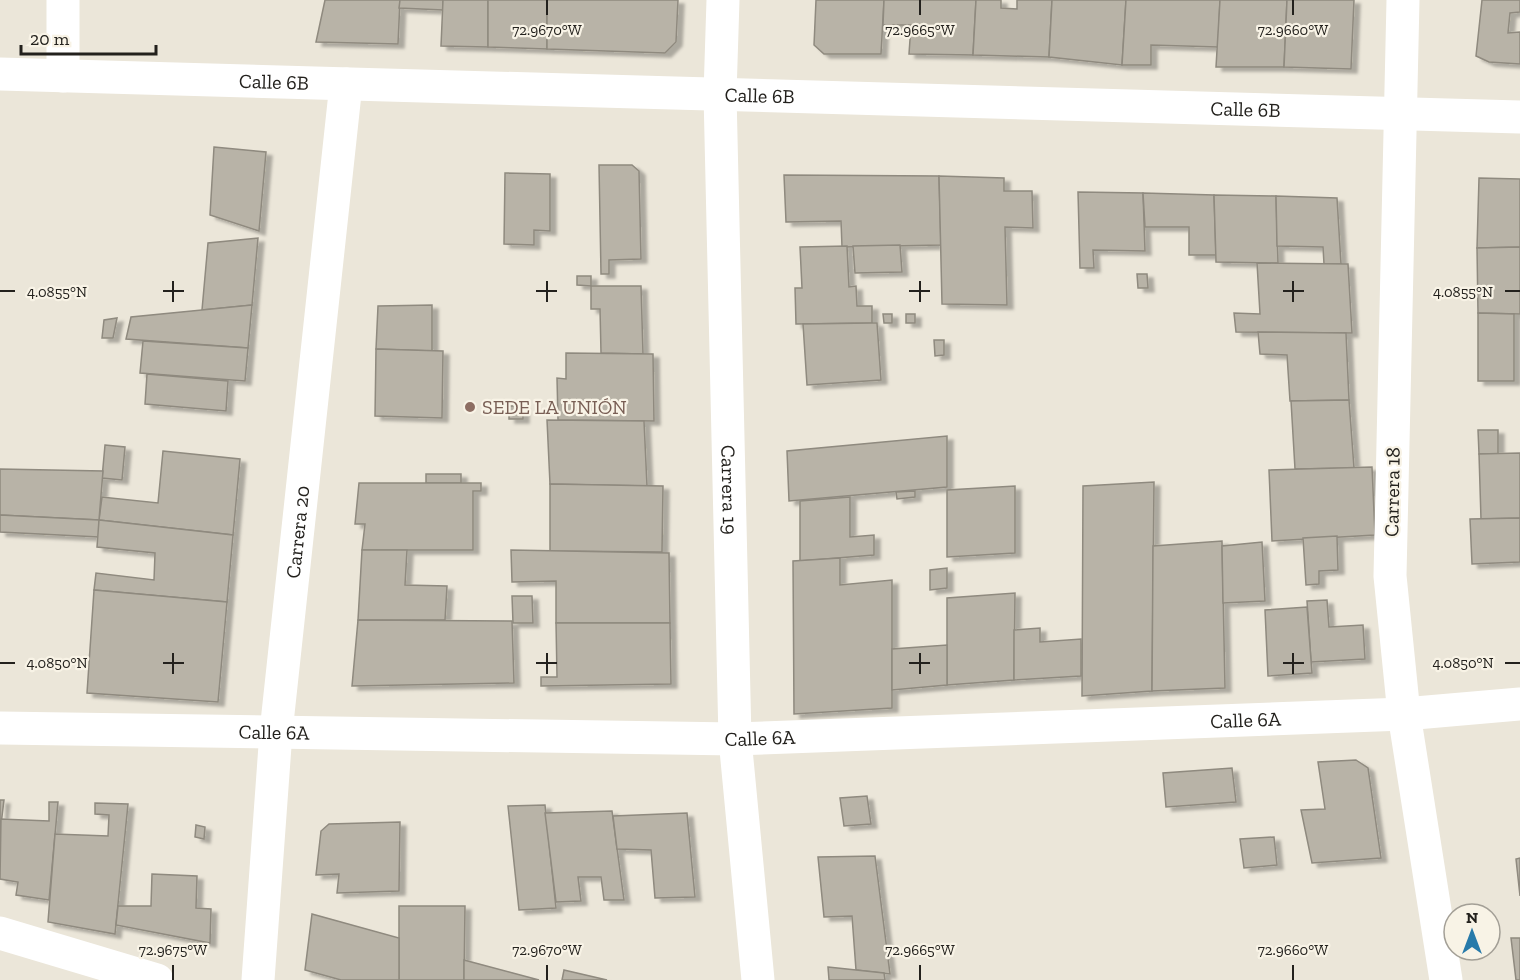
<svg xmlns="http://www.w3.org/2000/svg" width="1520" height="980" viewBox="0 0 1520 980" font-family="'Zilla Slab',serif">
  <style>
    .building { fill: #b8b3a7; stroke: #8f8a7f; stroke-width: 1.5; filter: url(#shadow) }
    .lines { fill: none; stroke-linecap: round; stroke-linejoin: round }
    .minor { stroke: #fff; stroke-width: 33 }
    .ticks { fill: none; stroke: #23211d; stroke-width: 2 }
    .education-dot { fill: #8d6e63; stroke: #f8f3e6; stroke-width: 2 }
    .labels { text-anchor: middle; stroke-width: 4.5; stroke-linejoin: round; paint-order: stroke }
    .street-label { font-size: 20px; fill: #23211d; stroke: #f8f3e6 }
    .education-label { font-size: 20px; fill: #785e54; stroke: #f8f3e6; text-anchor: start }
    .ticks-label { font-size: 15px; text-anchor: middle; fill: #23211d; stroke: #f8f3e6; stroke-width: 4.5; stroke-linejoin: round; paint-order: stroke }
  </style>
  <defs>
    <filter id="shadow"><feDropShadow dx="6" dy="4" stdDeviation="1.5" flood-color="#0004"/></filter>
  </defs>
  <rect width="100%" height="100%" fill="#ebe6d9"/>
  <g class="building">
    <path d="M325,0H400L398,44L316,42Z"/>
    <path d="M400,0H443V10L399,8Z"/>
    <path d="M443,0H488V47L441,46Z"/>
    <path d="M488,0H547V49L488,47Z"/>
    <path d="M547,0H678L676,42L665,53L547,49Z"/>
    <path d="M816,0H884L881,54H824L814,45Z"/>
    <path d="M884,0H976L973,55L909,54L911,25H883Z"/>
    <path d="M976,0H1001V8L1017,9V0H1052L1049,57L973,55Z"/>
    <path d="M1052,0H1126L1122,65L1049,57Z"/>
    <path d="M1126,0H1220L1218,47L1151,45V65H1122Z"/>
    <path d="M1220,0H1287L1284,67H1216Z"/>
    <path d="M1287,0H1354L1351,69L1284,67Z"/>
    <path d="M1482,0H1520V12L1510,13L1508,33L1520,32V64L1489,62L1476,56Z"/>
    <path d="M214,147L266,152L259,231L210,215Z"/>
    <path d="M599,165H632L639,171L641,259L609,260V274H601Z"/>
    <path d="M505,173L550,174V231L534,230V245L504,244Z"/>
    <path d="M784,175L939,176L941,245L842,247L841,221L786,222Z"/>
    <path d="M939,176L1004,178V191H1032L1033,228L1005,227L1007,305L942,304Z"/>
    <path d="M1479,178L1520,179V247L1477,248Z"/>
    <path d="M1078,192L1143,193L1145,251L1093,250L1094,268H1080Z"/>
    <path d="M1143,193L1214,195L1216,255H1189V227H1145Z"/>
    <path d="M1214,195L1276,196L1278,263L1216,262Z"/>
    <path d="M1276,196L1337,198L1341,264H1324L1323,247L1277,246Z"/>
    <path d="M258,238L252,305L202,310L208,243Z"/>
    <path d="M900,245L902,272L855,273L853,246Z"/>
    <path d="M847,246L849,287L856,286L857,306H872V323L796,324L795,288H802L800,247Z"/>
    <path d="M1520,247V314L1478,313L1477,248Z"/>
    <path d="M1257,263L1348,264L1352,333L1236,332L1234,313L1260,314Z"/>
    <path d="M1137,274H1147L1148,288H1138Z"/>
    <path d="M577,276H591V286L577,285Z"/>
    <path d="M591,286H641L643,354L601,353L600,309H591Z"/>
    <path d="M252,305L248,348L126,339L131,317Z"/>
    <path d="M432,305V351L376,349L378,306Z"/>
    <path d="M1478,313L1514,314V381H1478Z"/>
    <path d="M883,314H892V323H884Z"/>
    <rect x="906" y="314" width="9" height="9"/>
    <path d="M117,318L113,338H102L104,320Z"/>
    <path d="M872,323H877L881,380L807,385L803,324Z"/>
    <path d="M1258,332L1346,333L1349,400L1290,401L1287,355L1260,354Z"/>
    <path d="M934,340H944V355L935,356Z"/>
    <path d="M143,341L248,348L245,381L140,373Z"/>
    <path d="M376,349L443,351L442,418L375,416Z"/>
    <path d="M566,353L653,354L654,421L558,420L557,378L566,379Z"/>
    <path d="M147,374L228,381L226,411L145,404Z"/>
    <path d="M1349,400L1354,468L1295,469L1291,401Z"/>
    <rect x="509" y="406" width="14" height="13"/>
    <path d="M547,420L644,421L647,486L550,484Z"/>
    <path d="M1478,430H1498V454H1479Z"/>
    <path d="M947,436V487L789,501L787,451Z"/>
    <path d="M105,445L125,447L122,480L102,478Z"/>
    <path d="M163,451L240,459L233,535L99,520L102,497L158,503Z"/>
    <path d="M1520,453V518L1481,519L1479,454Z"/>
    <path d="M1372,467L1375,535L1272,541L1269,470Z"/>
    <path d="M0,469L103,471L99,520L0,515Z"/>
    <rect x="426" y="474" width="35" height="9"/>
    <path d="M1154,482L1152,691L1082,696L1083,486Z"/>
    <path d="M359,483H481V491H473V550H362L365,524H355Z"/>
    <path d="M550,484L663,486L662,552L550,551Z"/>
    <path d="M1015,486V553L947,557V490Z"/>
    <path d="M915,491V497L897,499L896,492Z"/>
    <path d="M850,497V537L874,535V555L800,561V501Z"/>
    <path d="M0,515L99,520V537L0,532Z"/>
    <path d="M1520,518V562L1472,564L1470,519Z"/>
    <path d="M99,520L233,535L227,602L94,590L96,573L154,580L155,553L97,547Z"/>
    <path d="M1337,536L1338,570L1319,571V584L1306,585L1303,538Z"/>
    <path d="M1222,541L1225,688L1152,691L1153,546Z"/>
    <path d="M1262,542L1265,601L1223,603L1222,546Z"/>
    <path d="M362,550H407L405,585L447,586L445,620H358Z"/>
    <path d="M511,550L669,553L670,623H556V581L512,582Z"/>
    <path d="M840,558V585L892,580V708L794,714L793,561Z"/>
    <path d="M947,568V588L930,590V570Z"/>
    <path d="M94,590L227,602L218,702L87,693Z"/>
    <path d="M1015,593L1014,680L947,685V598Z"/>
    <path d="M512,596H532L533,623H513Z"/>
    <path d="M1327,600L1329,627L1363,625L1365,659L1311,662L1307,601Z"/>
    <path d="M1307,607L1312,673L1268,676L1265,610Z"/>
    <path d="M358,620L512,621L514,683L352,686Z"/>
    <path d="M556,623H670L671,684L541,686V677H557Z"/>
    <path d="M1040,628V642L1081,639V676L1014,680V630Z"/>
    <path d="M947,645V685L892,690V649Z"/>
    <path d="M1356,760L1368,768L1381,858L1312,863L1301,810L1325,809L1318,762Z"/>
    <path d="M1232,768L1236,802L1166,807L1163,773Z"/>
    <path d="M867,796L871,824L844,826L840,798Z"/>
    <path d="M0,800H4L0,833Z"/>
    <path d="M49,802H58L49,900L16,895L18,882L0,879L1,819L49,821Z"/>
    <path d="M95,803L128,804L115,934L48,922L55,834L108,836L109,815L95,814Z"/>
    <path d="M545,805L556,908L519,910L508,806Z"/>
    <path d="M612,811L624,900H604L601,877H578L581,901L556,902L545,813Z"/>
    <path d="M687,813L695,897L655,898L651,850L617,849L613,816Z"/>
    <path d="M400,822L399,891L337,893L339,874L316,875L321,831L329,824Z"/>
    <path d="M196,825L205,827L204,839L195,837Z"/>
    <path d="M1274,837L1277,865L1244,868L1240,839Z"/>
    <path d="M875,856L890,974L856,970L852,916L824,917L818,857Z"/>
    <path d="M1520,858V896L1516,859Z"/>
    <path d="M152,874L197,876L196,908L211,909L210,943L116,925L118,906H151Z"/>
    <path d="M399,906H465L464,980H399Z"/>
    <path d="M312,914L399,938V980H341L305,970Z"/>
    <path d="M1511,938H1520V980H1516Z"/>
    <path d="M464,960L539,980H464Z"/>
    <path d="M828,967L884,973L885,980H829Z"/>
    <path d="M564,970L607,980H562Z"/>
  </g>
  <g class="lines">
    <g class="minor">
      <path id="s1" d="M723,0L720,94L735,739L758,980"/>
      <path d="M1403,0L1390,576L1404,714L1446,980"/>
      <path id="s2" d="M0,74L1520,117"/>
      <path d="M63,76V0"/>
      <path id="s3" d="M0,728L735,739L1404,714L1520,704"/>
      <path d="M0,933L157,980"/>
      <path id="s4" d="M258,980L276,732L346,84"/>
    </g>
  </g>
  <path class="ticks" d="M547,0V15M920,0V15M1293,0V15M173,281V302M547,281V302M920,281V302M1293,281V302M0,291H15M163,291H184M536,291H557M909,291H930M1283,291H1304M1505,291H1520M173,653V674M547,653V674M920,653V674M1293,653V674M0,663H15M163,663H184M536,663H557M909,663H930M1283,663H1304M1505,663H1520M173,965V980M547,965V980M920,965V980M1293,965V980"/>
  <circle class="education-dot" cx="470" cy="407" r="6"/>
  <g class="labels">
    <g class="street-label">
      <text dy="7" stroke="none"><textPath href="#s2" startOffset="274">Calle 6B</textPath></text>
      <text dy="7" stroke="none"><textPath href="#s2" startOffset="760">Calle 6B</textPath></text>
      <text dy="7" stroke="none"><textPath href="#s2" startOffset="1246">Calle 6B</textPath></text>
      <text dy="7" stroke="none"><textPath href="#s1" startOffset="490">Carrera 19</textPath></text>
      <text transform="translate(1392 492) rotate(-89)" y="7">Carrera 18</text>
      <text dy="7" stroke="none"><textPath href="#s4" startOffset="450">Carrera 20</textPath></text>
      <text dy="7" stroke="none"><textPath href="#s3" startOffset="1246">Calle 6A</textPath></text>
      <text dy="7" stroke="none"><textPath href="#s3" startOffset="274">Calle 6A</textPath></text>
      <text dy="7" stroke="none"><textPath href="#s3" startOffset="760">Calle 6A</textPath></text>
    </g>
    <g class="education-label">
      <text x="482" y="414">SEDE LA UNIÓN</text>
    </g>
  </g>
  <g class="ticks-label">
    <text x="547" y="35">72.9670°W</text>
    <text x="920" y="35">72.9665°W</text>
    <text x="1293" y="35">72.9660°W</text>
    <text x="57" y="297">4.0855°N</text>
    <text x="1463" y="297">4.0855°N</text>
    <text x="57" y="668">4.0850°N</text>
    <text x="1463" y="668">4.0850°N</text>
    <text x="173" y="955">72.9675°W</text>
    <text x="547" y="955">72.9670°W</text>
    <text x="920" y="955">72.9665°W</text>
    <text x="1293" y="955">72.9660°W</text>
  </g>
  <g transform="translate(1472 932)"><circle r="28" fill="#f8f3e6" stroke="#a39f96" stroke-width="1.5"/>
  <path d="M0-4.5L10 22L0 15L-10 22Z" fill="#277aaa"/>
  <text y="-9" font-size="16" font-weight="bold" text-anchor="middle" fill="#23211d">N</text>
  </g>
  <path d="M21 45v9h135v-9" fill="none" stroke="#23211d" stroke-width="3"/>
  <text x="30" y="45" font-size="18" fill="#23211d" stroke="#f8f3e6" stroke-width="4.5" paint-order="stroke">20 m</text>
</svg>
